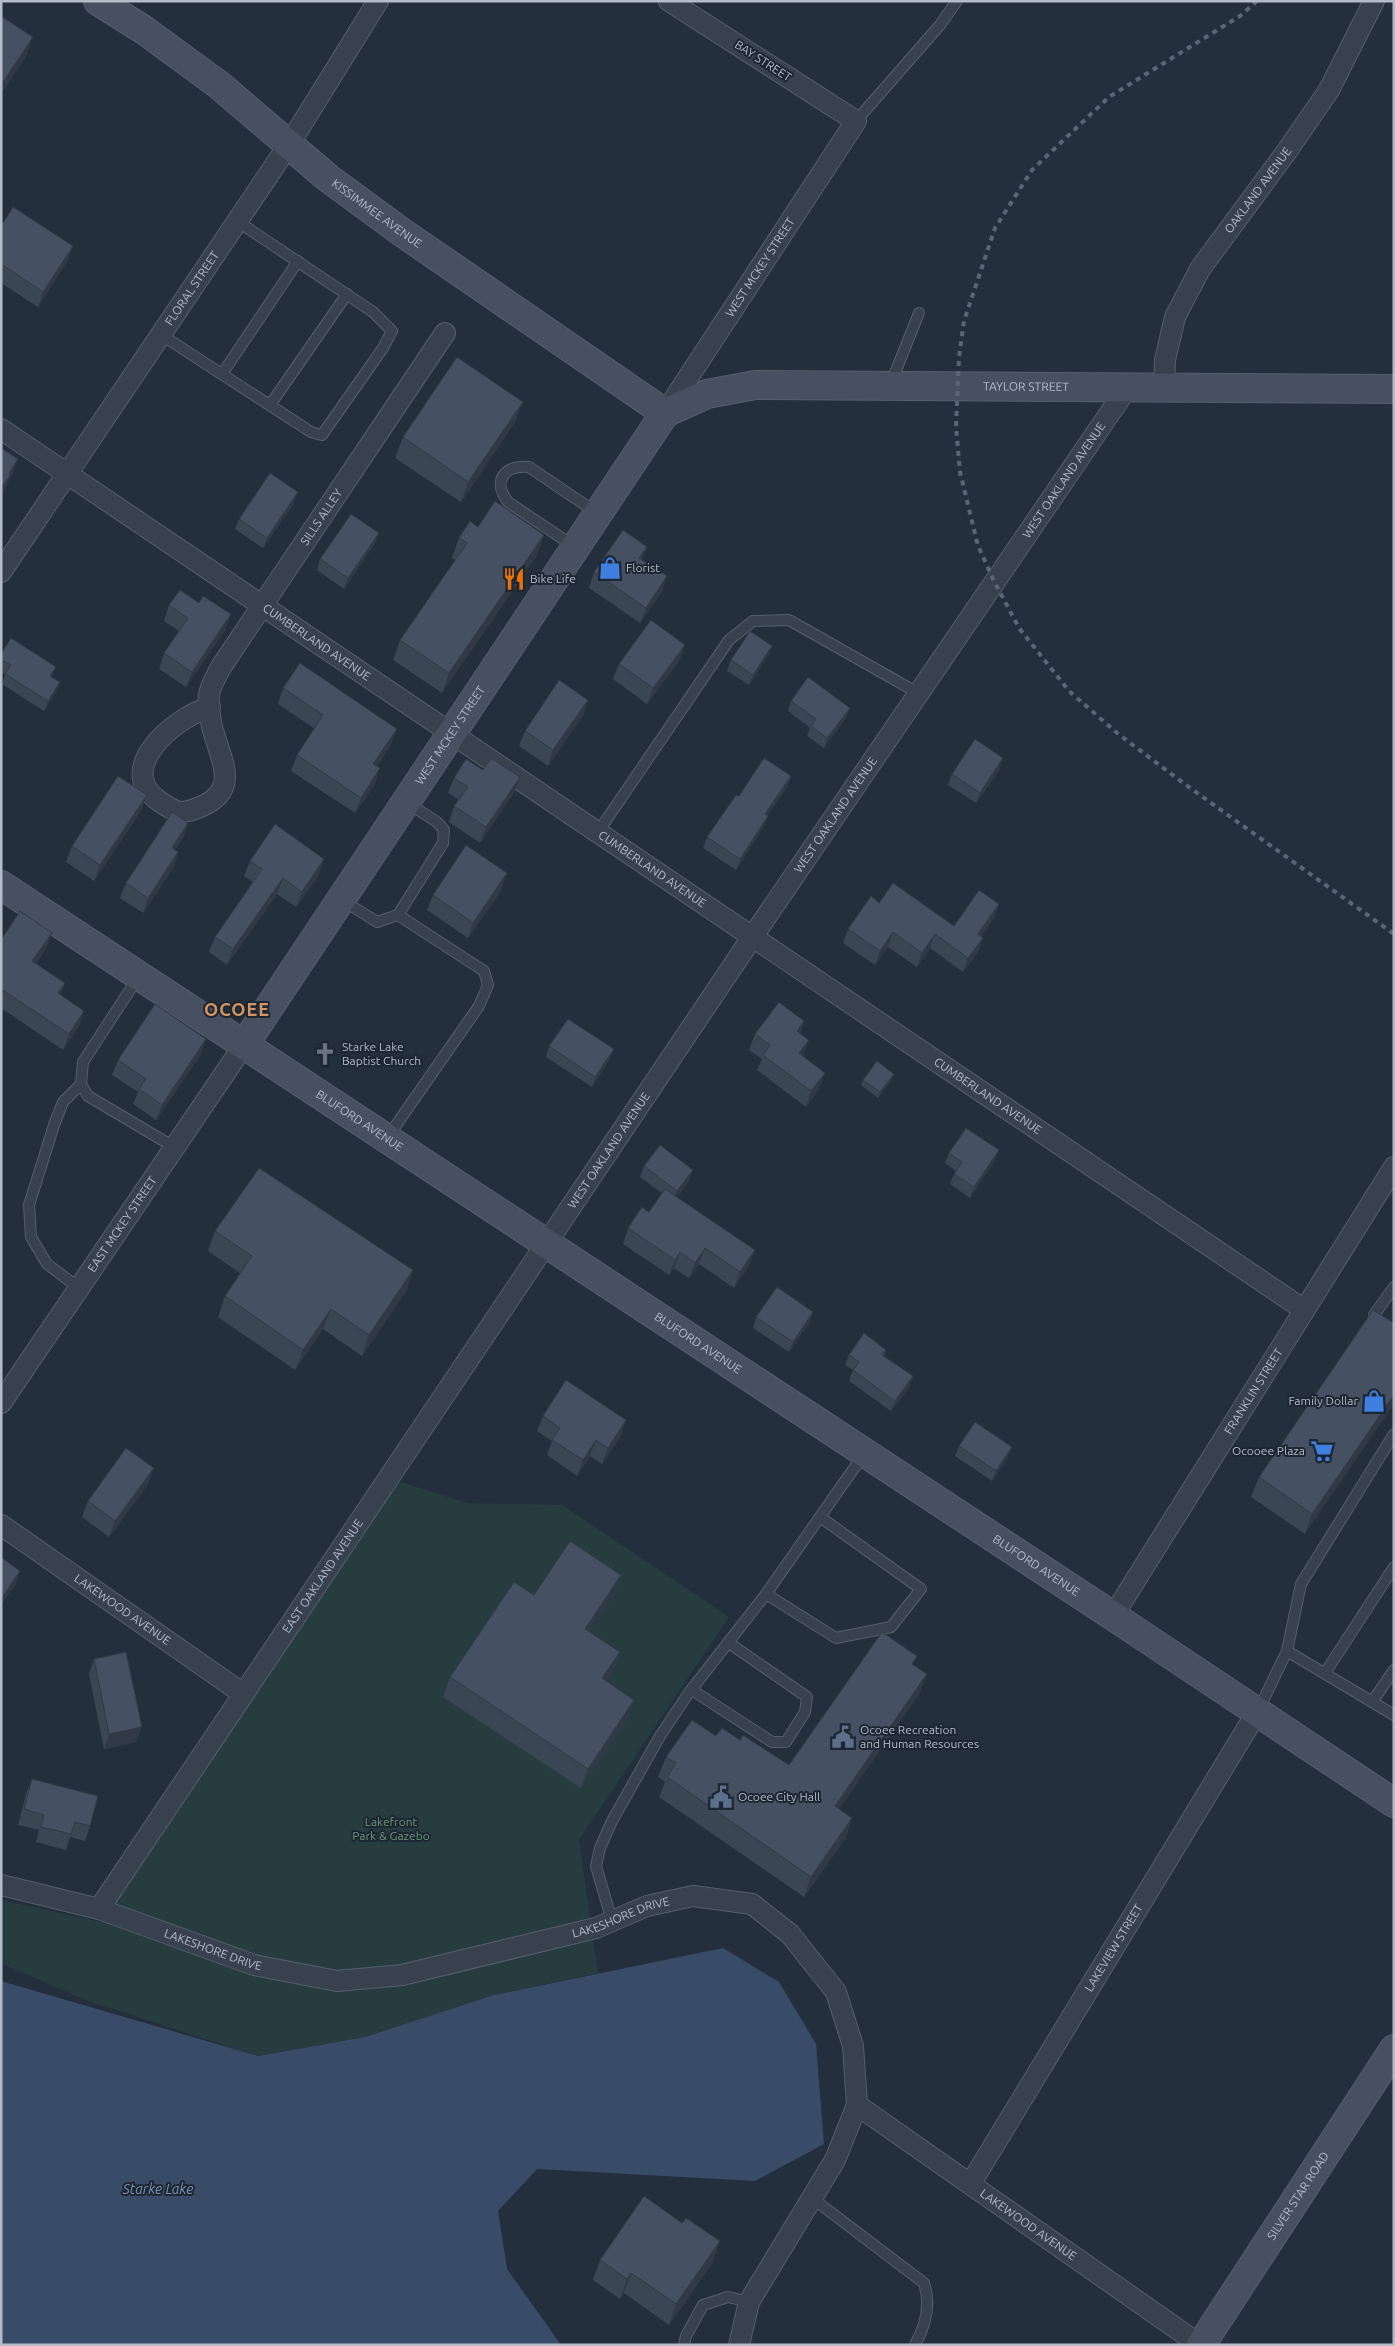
<svg xmlns="http://www.w3.org/2000/svg" width="1395" height="2346" viewBox="0 0 1395 2346" font-family="Ubuntu,sans-serif">
  <style>
    .green { fill: #263c3f }
    .water { fill: #394c67 }
    .lines { fill: none; stroke-linecap: round; stroke-linejoin: round }
    .lane-casing { stroke: #565f6c; stroke-width: 12 }
    .street-casing { stroke: #565f6c; stroke-width: 22 }
    .secondary-casing { stroke: #565f6c; stroke-width: 30 }
    .lane { stroke: #38414e; stroke-width: 10 }
    .street { stroke: #38414e; stroke-width: 20 }
    .secondary { stroke: #465061; stroke-width: 28 }
    .rail { stroke: #5a6575; stroke-width: 4; stroke-dasharray: 5 5; stroke-linecap: butt }
    .wall { fill: #3b4654 }
    .shaded-wall { fill: #303945 }
    .building { fill: #455162; stroke: #303945 }
    .labels { text-anchor: middle; stroke-width: 4; stroke-linejoin: round; paint-order: stroke }
    .street-label { font-size: 12px; fill: #b4bcc9; stroke: #1d2633 }
    .poi-label { font-size: 12px; fill: #b4bcc9; stroke: #1d2633; text-anchor: start }
    .park-label { font-size: 12px; fill: #6b9a76; stroke: #1d2633 }
    .water-label { font-size: 14px; font-style: italic; fill: #7c92b1; stroke: #1d2633 }
    .district-label { font-size: 18px; font-weight: bold; letter-spacing: 1px; fill: #d59563; stroke: #1d2633 }
  </style>
  <rect width="100%" height="100%" fill="#242f3e"/>
  <path class="green" d="M397,1481L467,1503L562,1505L729,1617L579,1840L598,1973L494,1995L365,2037L257,2056L83,1999L1,1963V1900L100,1922Z"/>
  <path class="water" d="M723,1948L779,1982L816,2044L824,2144L755,2181L537,2169L498,2211L507,2269L561,2345H1V1981L258,2056L365,2037L494,1995Z"/>
  <g class="lines">
    <defs>
      <g id="lane">
        <path d="M856,121L940,25L957,1"/>
        <path d="M160,334L311,432L322,435L383,348L392,331L373,312L237,221"/>
        <path d="M222,374L298,261"/>
        <path d="M891,383L919,313"/>
        <path d="M270,405L347,294"/>
        <path d="M575,547L508,502C492,481 504,465 529,467L597,513"/>
        <path d="M598,832L729,640L753,621L789,620L918,693"/>
        <path d="M342,900L377,922L398,915L443,843L444,830L437,822L406,802"/>
        <path d="M139,976L83,1062L81,1084L88,1096L174,1147"/>
        <path d="M387,1138L479,1006L488,985L484,971L398,915"/>
        <path d="M79,1288L47,1264L31,1237L29,1205L54,1125L63,1102L81,1084"/>
        <path d="M1374,1315L1394,1287"/>
        <path d="M766,1594L836,1638L891,1627L921,1589L820,1517"/>
        <path d="M1287,1651L1394,1715"/>
        <path d="M1325,1673L1394,1567"/>
        <path d="M692,1690L772,1742H786L805,1712L807,1697L729,1643"/>
        <path d="M1372,1702L1394,1670"/>
        <path d="M1258,1711L1287,1651L1301,1584L1394,1434"/>
        <path d="M612,1921L596,1866L600,1848L612,1821L660,1736L688,1694L766,1594L864,1454"/>
        <path d="M812,2198L924,2283C931,2304 926,2325 915,2345"/>
        <path d="M684,2345L686,2336L703,2305L728,2297L749,2302"/>
      </g>
      <g id="street">
        <path id="s1" d="M1164,388L1165,360L1175,317L1200,269L1287,151L1329,90L1374,1"/>
        <path id="s2" d="M665,413L856,121L669,1"/>
        <path id="s3" d="M1,429L1303,1309"/>
        <path id="s4" d="M1,572L290,143L378,1"/>
        <path id="s5" d="M210,707C202,710 193,713 186,718C159,735 120,773 159,801C176,813 181,815 200,807C236,792 225,768 216,740C211,727 208,709 209,695C210,686 217,675 221,667L445,333"/>
        <path id="s6" d="M1,1403L244,1045"/>
        <path id="s7" d="M1,1525L242,1693"/>
        <path id="s8" d="M1113,1616L1394,1167"/>
        <path id="s9" d="M1,1885L99,1909L254,1965L337,1981L402,1975L596,1928L647,1906L693,1896L752,1904L790,1934L836,1992L853,2046L857,2105L835,2160L749,2302L739,2345"/>
        <path id="s10" d="M99,1909L753,936L1127,388"/>
        <path id="s11" d="M857,2105L1200,2345"/>
        <path id="s12" d="M971,2183L1257,1712"/>
      </g>
      <g id="secondary">
        <path id="s13" d="M98,1L144,30L219,85L328,178L403,233L665,413"/>
        <path id="s14" d="M665,413L707,394L755,385L1394,389"/>
        <path id="s15" d="M1,885L1113,1616L1394,1803"/>
        <path id="s16" d="M244,1045L665,413"/>
        <path id="s17" d="M1201,2345L1394,2049"/>
      </g>
    </defs>
    <use href="#lane" class="lane-casing"/>
    <use href="#street" class="street-casing"/>
    <use href="#secondary" class="secondary-casing"/>
    <use href="#lane" class="lane"/>
    <use href="#street" class="street"/>
    <use href="#secondary" class="secondary"/>
    <path class="rail" d="M1257,1L1240,16L1109,97L1032,170L995,228L964,321L959,357L956,427L960,472L978,546L994,581L1019,628L1069,691L1117,733L1186,785L1394,934"/>
  </g>
  <g class="wall">
    <path d="M1,221L73,246L67,261L38,307L1,283Z"/>
    <path d="M523,402L515,422L461,502L395,458L403,437Z"/>
    <path d="M294,503L263,548L235,529L239,519Z"/>
    <path d="M478,527L537,555L442,693L393,660L400,640L455,560L452,558L459,538Z"/>
    <path d="M375,543L344,589L317,570L320,559Z"/>
    <path d="M642,559L662,592L640,623L589,588L594,572Z"/>
    <path d="M199,603L231,614L225,630L186,687L159,669L164,653L179,631L164,621L169,605Z"/>
    <path d="M685,645L679,661L647,704L613,679L619,664Z"/>
    <path d="M1,654L52,677L60,682L56,692L44,711L2,684L5,675L1,672Z"/>
    <path d="M768,656L749,685L727,671L731,660Z"/>
    <path d="M283,688L391,744L377,766L375,784L355,813L291,771L297,755L315,729L278,704Z"/>
    <path d="M588,700L583,715L548,766L519,746L525,731Z"/>
    <path d="M791,701L846,718L824,748L807,736L810,728L788,711Z"/>
    <path d="M1000,769L976,803L948,785L952,774Z"/>
    <path d="M483,770L514,792L480,843L449,822L454,806L459,800L448,793L454,778Z"/>
    <path d="M791,776L787,787L767,816L764,826L736,870L703,848L707,837L739,796Z"/>
    <path d="M147,795L141,811L94,881L66,862L72,846Z"/>
    <path d="M188,823L183,838L175,850L178,852L173,868L143,913L120,898L126,883Z"/>
    <path d="M250,861L319,875L296,907L277,894L227,965L209,952L215,937L253,882L244,876Z"/>
    <path d="M502,889L468,938L427,910L433,895Z"/>
    <path d="M879,903L954,926L999,904L994,918L981,937L978,952L963,972L930,948L917,967L888,947L875,965L843,943L848,929Z"/>
    <path d="M52,933L46,948L36,964L65,983L60,995L84,1011L79,1026L63,1050L1,1008V940Z"/>
    <path d="M804,1021L800,1033L803,1056L825,1073L819,1088L806,1107L757,1070L762,1059L749,1050L755,1034Z"/>
    <path d="M549,1046L610,1059L592,1087L546,1057Z"/>
    <path d="M201,1054L156,1120L133,1104L138,1092L112,1075L118,1060Z"/>
    <path d="M892,1079L878,1098L861,1085L863,1080Z"/>
    <path d="M949,1153L995,1160L970,1198L950,1184L954,1174L956,1171L945,1163Z"/>
    <path d="M644,1166L689,1181L677,1197L749,1266L734,1288L699,1264L689,1278L674,1268L669,1275L623,1244L628,1228L649,1212L662,1193L640,1177Z"/>
    <path d="M215,1231L413,1270L406,1291L362,1356L323,1329L295,1370L218,1317L225,1296L241,1274L208,1251Z"/>
    <path d="M756,1317L810,1322L789,1352L753,1328Z"/>
    <path d="M1394,1323L1305,1534L1251,1497L1259,1477Z"/>
    <path d="M886,1350L884,1356L913,1376L909,1387L891,1411L849,1381L853,1370L845,1365L849,1355Z"/>
    <path d="M543,1416L621,1436L602,1464L590,1456L577,1476L547,1455L552,1441L537,1431Z"/>
    <path d="M959,1446L1008,1457L992,1481L955,1456Z"/>
    <path d="M148,1484L109,1537L82,1517L88,1501Z"/>
    <path d="M621,1575L614,1595L589,1632L620,1652L613,1671L606,1681L634,1700L627,1719L581,1788L443,1697L450,1677L534,1595Z"/>
    <path d="M94,1659L136,1742L104,1749L89,1674Z"/>
    <path d="M914,1665L919,1694L839,1809L852,1818L845,1839L804,1897L659,1797L665,1782L658,1777L666,1757L716,1736L740,1740L789,1765Z"/>
    <path d="M32,1779L90,1826L85,1841L70,1837L66,1850L36,1842L39,1830L18,1825L26,1794Z"/>
    <path d="M682,2223L713,2262L669,2325L624,2293L620,2299L593,2280L600,2260Z"/>
  </g>
  <g class="shaded-wall">
    <path d="M33,37L26,57L1,94V85Z"/>
    <path d="M73,246L67,261L38,307L43,292Z"/>
    <path d="M523,402L515,422L461,502L468,482Z"/>
    <path d="M18,459L12,475L9,480L5,490L1,496V488L9,473Z"/>
    <path d="M298,492L294,503L263,548L267,538Z"/>
    <path d="M379,533L375,543L344,589L348,578Z"/>
    <path d="M544,535L537,555L442,693L449,673Z"/>
    <path d="M647,547L641,562L639,558Z"/>
    <path d="M667,576L662,592L640,623L646,608Z"/>
    <path d="M231,614L225,630L186,687L192,672Z"/>
    <path d="M685,645L679,661L647,704L653,688Z"/>
    <path d="M772,646L768,656L749,685L753,675Z"/>
    <path d="M56,667L52,677L50,676Z"/>
    <path d="M60,682L56,692L44,711L48,701Z"/>
    <path d="M588,700L583,715L548,766L553,750Z"/>
    <path d="M850,708L846,718L824,748L827,738Z"/>
    <path d="M397,729L391,744L368,779L373,764Z"/>
    <path d="M1003,758L1000,769L976,803L980,793Z"/>
    <path d="M380,768L375,784L355,813L361,798Z"/>
    <path d="M791,776L787,787L761,825L765,814Z"/>
    <path d="M520,777L514,792L480,843L486,827Z"/>
    <path d="M147,795L141,811L94,881L100,865Z"/>
    <path d="M768,816L764,826L736,870L740,859Z"/>
    <path d="M188,823L183,838L166,863L172,848Z"/>
    <path d="M178,852L173,868L143,913L148,898Z"/>
    <path d="M324,859L319,875L296,907L302,892Z"/>
    <path d="M507,873L502,889L468,938L473,923Z"/>
    <path d="M283,878L277,894L227,965L233,949Z"/>
    <path d="M999,904L994,918L973,949L978,934Z"/>
    <path d="M893,932L888,947L875,965L880,951Z"/>
    <path d="M52,933L46,948L27,977L32,961Z"/>
    <path d="M935,934L930,948L917,967L922,953Z"/>
    <path d="M983,938L978,952L963,972L968,958Z"/>
    <path d="M65,983L59,999L58,993Z"/>
    <path d="M84,1011L79,1026L63,1050L69,1034Z"/>
    <path d="M804,1021L798,1037L797,1031Z"/>
    <path d="M206,1039L201,1054L156,1120L162,1105Z"/>
    <path d="M809,1040L803,1055L793,1069L799,1053Z"/>
    <path d="M614,1049L610,1059L592,1087L595,1077Z"/>
    <path d="M825,1073L819,1088L806,1107L811,1091Z"/>
    <path d="M894,1074L892,1079L878,1098L880,1092Z"/>
    <path d="M999,1150L995,1160L970,1198L974,1187Z"/>
    <path d="M693,1170L689,1181L673,1202L677,1191Z"/>
    <path d="M705,1248L699,1264L689,1278L695,1263Z"/>
    <path d="M755,1250L749,1266L734,1288L740,1272Z"/>
    <path d="M680,1252L674,1268L669,1275L675,1260Z"/>
    <path d="M413,1270L406,1291L362,1356L369,1335Z"/>
    <path d="M331,1309L323,1329L295,1370L303,1350Z"/>
    <path d="M813,1312L810,1322L789,1352L793,1342Z"/>
    <path d="M913,1376L909,1387L891,1411L895,1401Z"/>
    <path d="M1394,1395V1404L1305,1534L1312,1514Z"/>
    <path d="M626,1420L621,1436L602,1464L608,1448Z"/>
    <path d="M596,1440L590,1456L577,1476L583,1460Z"/>
    <path d="M1012,1447L1008,1457L992,1481L996,1471Z"/>
    <path d="M154,1468L148,1484L109,1537L115,1521Z"/>
    <path d="M20,1571L16,1584L1,1605V1599Z"/>
    <path d="M621,1575L614,1595L578,1649L585,1629Z"/>
    <path d="M620,1652L613,1671L595,1698L602,1678Z"/>
    <path d="M927,1674L919,1694L827,1826L835,1806Z"/>
    <path d="M634,1700L627,1719L581,1788L588,1769Z"/>
    <path d="M142,1727L136,1742L104,1749L109,1734Z"/>
    <path d="M852,1818L845,1839L804,1897L811,1877Z"/>
    <path d="M720,2241L713,2262L669,2325L676,2304Z"/>
    <path d="M631,2273L624,2293L620,2299L627,2279Z"/>
  </g>
  <g class="building">
    <path d="M1,16L33,37L1,85Z"/>
    <path d="M13,207L73,246L43,292L1,264V221L3,223Z"/>
    <path d="M457,357L523,402L468,482L403,437Z"/>
    <path d="M1,448L18,459L9,473L11,474L1,488Z"/>
    <path d="M270,473L298,492L267,538L239,519Z"/>
    <path d="M495,501L544,535L449,673L400,640L467,543L459,538L470,521L478,527Z"/>
    <path d="M351,514L379,533L348,578L320,559Z"/>
    <path d="M623,530L647,547L639,558L667,576L646,608L594,572Z"/>
    <path d="M180,590L199,603L203,596L231,614L192,672L164,653L188,618L169,605Z"/>
    <path d="M651,620L685,645L653,688L619,664Z"/>
    <path d="M750,631L772,646L753,675L731,660Z"/>
    <path d="M11,638L56,667L50,676L60,682L48,701L5,674L11,665L1,660V654Z"/>
    <path d="M300,663L397,729L373,764L380,768L361,798L297,755L323,715L283,688Z"/>
    <path d="M808,677L850,708L827,738L811,726L816,719L791,701Z"/>
    <path d="M559,680L588,700L553,750L525,731Z"/>
    <path d="M975,739L1003,758L980,793L952,774Z"/>
    <path d="M491,758L520,777L486,827L454,806L468,787L454,778L466,759L483,770Z"/>
    <path d="M764,758L791,776L765,814L768,816L740,859L707,837L736,795L739,796Z"/>
    <path d="M118,776L147,795L100,865L72,846Z"/>
    <path d="M172,812L188,823L172,848L178,852L148,898L126,883Z"/>
    <path d="M275,824L324,859L302,892L283,878L233,949L215,937L262,869L250,861Z"/>
    <path d="M466,845L507,873L473,923L433,895Z"/>
    <path d="M893,883L954,926L979,890L999,904L978,934L983,938L968,958L935,934L922,953L893,932L880,951L848,929L871,896L879,903Z"/>
    <path d="M20,911L52,933L32,961L65,983L58,993L84,1011L69,1034L1,989V940Z"/>
    <path d="M779,1002L804,1021L797,1031L809,1040L799,1053L825,1073L811,1091L763,1055L770,1045L755,1034Z"/>
    <path d="M155,1004L206,1039L162,1105L139,1089L146,1079L118,1060Z"/>
    <path d="M568,1019L614,1049L595,1077L549,1046Z"/>
    <path d="M877,1061L894,1074L880,1092L863,1080Z"/>
    <path d="M966,1128L999,1150L974,1187L954,1174L962,1162L949,1153Z"/>
    <path d="M660,1145L693,1170L677,1191L644,1166Z"/>
    <path d="M259,1168L413,1270L369,1335L331,1309L303,1350L225,1296L252,1256L215,1231Z"/>
    <path d="M665,1189L755,1250L740,1272L705,1248L695,1263L680,1252L675,1260L628,1228L642,1207L649,1212Z"/>
    <path d="M777,1287L813,1312L793,1342L756,1317Z"/>
    <path d="M1373,1310L1394,1323V1395L1312,1514L1259,1477Z"/>
    <path d="M864,1333L886,1350L882,1355L913,1376L895,1401L853,1370L859,1362L849,1355Z"/>
    <path d="M566,1380L626,1420L608,1448L596,1440L583,1460L552,1440L560,1428L543,1416Z"/>
    <path d="M975,1422L1012,1447L996,1471L959,1446Z"/>
    <path d="M126,1448L154,1468L115,1521L88,1501Z"/>
    <path d="M570,1541L621,1575L585,1629L620,1652L602,1678L634,1700L588,1769L450,1677L514,1582L534,1595Z"/>
    <path d="M1,1557L20,1571L1,1599Z"/>
    <path d="M882,1632L917,1656L912,1664L927,1674L835,1806L852,1818L811,1877L667,1777L676,1763L666,1757L692,1720L716,1736L722,1728L740,1740L743,1735L789,1765Z"/>
    <path d="M126,1652L142,1727L109,1734L94,1659Z"/>
    <path d="M32,1779L98,1796L90,1826L75,1822L71,1834L41,1827L44,1815L24,1809Z"/>
    <path d="M644,2196L682,2223L686,2218L720,2241L676,2304L631,2273L627,2279L600,2260Z"/>
  </g>
  <defs>
    <symbol id="shop-bare" viewBox="-9 -9 18 18"><path d="M-5-2.5h2.3a2.7 3.5 0 0 1 5.4 0H5L5.5 6h-11ZM-1.5-2.5h3a1.5 2.3 0 0 0-3 0Z" fill="#3f7fe0" stroke="#1d2633" stroke-width="2.5" paint-order="stroke"/></symbol>
    <symbol id="restaurant-bare" viewBox="-9 -9 18 18"><path d="M-5-6h1v4h1v-4h1v4h1v-4h1v5L-1.5 .5V6h-2V.5L-5-1ZM5-6V6H3V1.5H1.5Q1.5-4 5-6Z" fill="#e8710a" stroke="#1d2633" stroke-width="2.5" paint-order="stroke"/></symbol>
    <symbol id="church-bare" viewBox="-9 -9 18 18"><path d="M-1.2-6h2.4v3.5h3.3v2.4h-3.3V6h-2.4V-.1h-3.3v-2.4h3.3Z" fill="#6b7280" stroke="#1d2633" stroke-width="2.5" paint-order="stroke"/></symbol>
    <symbol id="supermarket-bare" viewBox="-9 -9 18 18"><path d="M-6-5.5h2.5l.6 2H6L4.5 2H-2.5L-4.4-4H-6ZM-1.5 3.2a1.3 1.3 0 1 0 .1 0ZM3 3.2a1.3 1.3 0 1 0 .1 0Z" fill="#3f7fe0" stroke="#1d2633" stroke-width="2.5" paint-order="stroke"/></symbol>
    <symbol id="civic-bare" viewBox="-9 -9 18 18"><path d="M-.6-6.5H3V-4.5H.6V-3L4-1V1h2V6H-6V1h2V-1L-.6-3ZM-1.2 2.5V6h2.4V2.5Z" fill="#5c6f8a" stroke="#1d2633" stroke-width="2.5" paint-order="stroke"/></symbol>
  </defs>
  <g fill-rule="evenodd">
    <use href="#shop-bare" x="594" y="552" width="32" height="32"/>
    <use href="#restaurant-bare" x="498" y="563" width="32" height="32"/>
    <use href="#church-bare" x="309" y="1038" width="32" height="32"/>
    <use href="#shop-bare" x="1358" y="1385" width="32" height="32"/>
    <use href="#supermarket-bare" x="1306" y="1435" width="32" height="32"/>
    <use href="#civic-bare" x="827" y="1721" width="32" height="32"/>
    <use href="#civic-bare" x="705" y="1781" width="32" height="32"/>
  </g>
  <g class="labels">
    <g class="street-label">
      <text transform="translate(763 61) rotate(33)" y="4">BAY STREET</text>
      <text dy="4" stroke="none"><textPath href="#s1" startOffset="224">OAKLAND AVENUE</textPath></text>
      <text dy="4" stroke="none"><textPath href="#s13" startOffset="351">KISSIMMEE AVENUE</textPath></text>
      <text dy="4" stroke="none"><textPath href="#s2" startOffset="174">WEST MCKEY STREET</textPath></text>
      <text dy="4" stroke="none"><textPath href="#s4" startOffset="342">FLORAL STREET</textPath></text>
      <text dy="4" stroke="none"><textPath href="#s14" startOffset="366">TAYLOR STREET</textPath></text>
      <text dy="4" stroke="none"><textPath href="#s10" startOffset="1724">WEST OAKLAND AVENUE</textPath></text>
      <text dy="4" stroke="none"><textPath href="#s5" startOffset="514">SILLS ALLEY</textPath></text>
      <text dy="4" stroke="none"><textPath href="#s3" startOffset="381">CUMBERLAND AVENUE</textPath></text>
      <text dy="4" stroke="none"><textPath href="#s16" startOffset="372">WEST MCKEY STREET</textPath></text>
      <text dy="4" stroke="none"><textPath href="#s10" startOffset="1319">WEST OAKLAND AVENUE</textPath></text>
      <text dy="4" stroke="none"><textPath href="#s3" startOffset="786">CUMBERLAND AVENUE</textPath></text>
      <text dy="4" stroke="none"><textPath href="#s3" startOffset="1191">CUMBERLAND AVENUE</textPath></text>
      <text dy="4" stroke="none"><textPath href="#s15" startOffset="429">BLUFORD AVENUE</textPath></text>
      <text dy="4" stroke="none"><textPath href="#s10" startOffset="914">WEST OAKLAND AVENUE</textPath></text>
      <text dy="4" stroke="none"><textPath href="#s6" startOffset="216">EAST MCKEY STREET</textPath></text>
      <text dy="4" stroke="none"><textPath href="#s15" startOffset="834">BLUFORD AVENUE</textPath></text>
      <text dy="4" stroke="none"><textPath href="#s8" startOffset="265">FRANKLIN STREET</textPath></text>
      <text dy="4" stroke="none"><textPath href="#s15" startOffset="1239">BLUFORD AVENUE</textPath></text>
      <text dy="4" stroke="none"><textPath href="#s10" startOffset="401">EAST OAKLAND AVENUE</textPath></text>
      <text dy="4" stroke="none"><textPath href="#s7" startOffset="148">LAKEWOOD AVENUE</textPath></text>
      <text dy="4" stroke="none"><textPath href="#s9" startOffset="642">LAKESHORE DRIVE</textPath></text>
      <text dy="4" stroke="none"><textPath href="#s12" startOffset="275">LAKEVIEW STREET</textPath></text>
      <text dy="4" stroke="none"><textPath href="#s9" startOffset="222">LAKESHORE DRIVE</textPath></text>
      <text dy="4" stroke="none"><textPath href="#s17" startOffset="178">SILVER STAR ROAD</textPath></text>
      <text dy="4" stroke="none"><textPath href="#s11" startOffset="209">LAKEWOOD AVENUE</textPath></text>
    </g>
    <g class="poi-label">
      <text x="626" y="572">Florist</text>
      <text x="530" y="583">Bike Life</text>
      <text x="342" y="1051">Starke Lake<tspan x="342" dy="14">Baptist Church</tspan></text>
      <text x="1358" y="1405" text-anchor="end">Family Dollar</text>
      <text x="1305" y="1455" text-anchor="end">Ocooee Plaza</text>
      <text x="860" y="1734">Ocoee Recreation<tspan x="860" dy="14">and Human Resources</tspan></text>
      <text x="738" y="1801">Ocoee City Hall</text>
    </g>
    <g class="park-label">
      <text x="391" y="1826">Lakefront<tspan x="391" dy="14">Park &amp; Gazebo</tspan></text>
    </g>
    <g class="water-label">
      <text x="158" y="2194">Starke Lake</text>
    </g>
    <g class="district-label">
      <text x="237" y="1016">OCOEE</text>
    </g>
  </g>
  <rect width="1395" height="2346" fill="none" stroke="#b4bcc9" stroke-width="5"/>
</svg>
